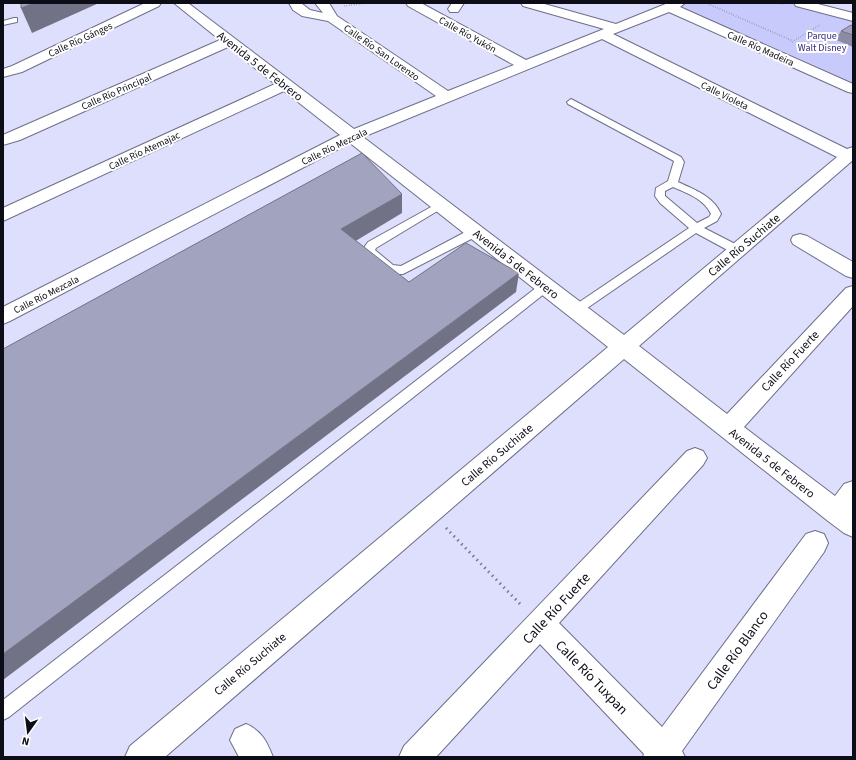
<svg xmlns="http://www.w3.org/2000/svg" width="856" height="760" viewBox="0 0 856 760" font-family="'Source Sans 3',sans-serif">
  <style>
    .green { fill: #c8cafc }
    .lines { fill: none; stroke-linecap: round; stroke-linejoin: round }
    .lane-casing { stroke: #6e6f89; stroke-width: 2 }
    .street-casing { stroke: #6e6f89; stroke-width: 2 }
    .path-far1 { stroke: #797a8e; stroke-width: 1.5; stroke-dasharray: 0.5 2; stroke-linecap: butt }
    .path { stroke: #797a8e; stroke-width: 3; stroke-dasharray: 1.5 4; stroke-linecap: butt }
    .lane { fill: #fff; fill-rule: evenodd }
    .street { fill: #fff; fill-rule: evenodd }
    .wall { fill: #8b8ca4 }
    .shaded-wall { fill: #717286 }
    .building { fill: #a2a3bf; stroke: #717286 }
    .labels { text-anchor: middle; stroke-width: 4; stroke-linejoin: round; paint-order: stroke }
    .far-street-label { font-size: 10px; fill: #0c0d16; stroke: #fff }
    .far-park-label { font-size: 10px; fill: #372c7f; stroke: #fff }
    .street-label { font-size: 12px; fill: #0c0d16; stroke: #fff }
    .near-street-label { font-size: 14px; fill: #0c0d16; stroke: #fff }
  </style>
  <rect width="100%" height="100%" fill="#dddffc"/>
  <path class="green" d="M679,3H800L853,17V89L681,12Z"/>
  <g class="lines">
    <defs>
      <g id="lane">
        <path d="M14,18H17V22L3,25V21Z"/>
        <path d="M571,99L681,157L684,162L678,182C695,190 713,196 721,214L717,221L704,228L741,247L743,250L741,253H733L696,233L580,313L576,314L572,313L570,310L572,307L689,228L660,203L655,196L656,188L668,181L674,161L568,104L567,102ZM673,187C687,193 704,199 711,214L709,217L697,223L665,196V191Z"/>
        <path d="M440,202L445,205L444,207L376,248L375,250L393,265L401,266L471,229H479L480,232L479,235L403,274C389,275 368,263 363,249L368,242Z"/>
        <path d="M545,283L549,284L551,287L549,290L9,717L3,720V700L541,284Z"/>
      </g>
      <g id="street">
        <path d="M145,3H161L159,6L22,72L3,77V69L12,66Z"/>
        <path d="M174,3H188L354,129L436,96L328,21L302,16L293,10L289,3H301L310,10L323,13L315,3H329L337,16L448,91L514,65L408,6L406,3H421L526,60L604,29L523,6L521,3H541L616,24L668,3H685L680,7L853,84V93L848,92L669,12L613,34L847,149L853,147V160L639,346L727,414L846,288L853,286V306L744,427L835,496L844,484L853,481V537L844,533L828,521L624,359L165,757H125L130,746L608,347L350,143L10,321L3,324V307L340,135L284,91L3,221V208L275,84L228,47L20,140L3,145V135L220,40ZM602,39L837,157L624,335L363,137Z"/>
        <path d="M452,3H464L458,12H450L448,9Z"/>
        <path d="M794,3H814L853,13V21L796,6Z"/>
        <path d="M800,234L807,236L853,262V278L846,276L793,244L791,240L793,236Z"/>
        <path d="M695,448L703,451L707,458L703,465L559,623L662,727L806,534L815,531L824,534L828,543L824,552L682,751L685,757H643L644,754L540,644L436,757H399L404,746L687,451Z"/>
        <path d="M246,724C262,731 267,742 273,757H239L230,740L235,729Z"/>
      </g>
    </defs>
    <use href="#lane" class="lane-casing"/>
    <use href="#street" class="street-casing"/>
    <g class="path-far1">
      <path d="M706,3L793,41"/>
      <path d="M777,3L783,4"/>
      <path d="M344,6L367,3"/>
      <path d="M792,42L820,25"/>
      <path d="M821,45L840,34"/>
    </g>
    <path class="path" d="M446,528L522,606"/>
    <use href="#lane" class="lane"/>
    <use href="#street" class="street"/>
  </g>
  <path class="wall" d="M853,26V47L836,40L841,31Z"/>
  <g class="shaded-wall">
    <path d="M34,3H99L32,33L21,8Z"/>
    <path d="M402,194V213L344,248L341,229Z"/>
    <path d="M519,273L516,292L3,680V654Z"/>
  </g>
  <g class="building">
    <path d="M21,3H34L21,8Z"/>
    <path d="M851,25L853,26V35L841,31Z"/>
    <path d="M362,153L402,194L341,229L409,282L466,243L519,273L3,654V349Z"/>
  </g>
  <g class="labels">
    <g class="far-street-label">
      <text transform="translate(468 34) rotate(29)" y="4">Calle Río Yukón</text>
      <text transform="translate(80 39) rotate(-25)" y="4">Calle Río Gánges</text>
      <text transform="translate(761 48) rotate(24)" y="4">Calle Río Madeira</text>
      <text transform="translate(382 52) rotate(35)" y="4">Calle Río San Lorenzo</text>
      <text transform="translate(116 91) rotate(-24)" y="4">Calle Río Principal</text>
      <text transform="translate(725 95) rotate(26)" y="4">Calle Violeta</text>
      <text transform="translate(334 146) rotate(-26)" y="4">Calle Río Mezcala</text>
      <text transform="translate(144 150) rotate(-25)" y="4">Calle Río Atemajac</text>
      <text transform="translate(46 294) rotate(-27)" y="4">Calle Río Mezcala</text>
    </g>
    <g class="far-park-label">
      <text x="822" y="39">Parque<tspan x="822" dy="12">Walt Disney</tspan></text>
    </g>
    <g class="street-label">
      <text transform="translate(260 66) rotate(38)" y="4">Avenida 5 de Febrero</text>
      <text transform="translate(744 245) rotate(-40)" y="4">Calle Río Suchiate</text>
      <text transform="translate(516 264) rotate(38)" y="4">Avenida 5 de Febrero</text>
      <text transform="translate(790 361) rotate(-47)" y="4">Calle Río Fuerte</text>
      <text transform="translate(497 455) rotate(-40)" y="4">Calle Río Suchiate</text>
      <text transform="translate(772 463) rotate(38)" y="4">Avenida 5 de Febrero</text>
      <text transform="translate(250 664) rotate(-40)" y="4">Calle Río Suchiate</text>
    </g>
    <g class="near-street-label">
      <text transform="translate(556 608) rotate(-47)" y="5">Calle Río Fuerte</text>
      <text transform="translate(737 650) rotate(-54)" y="5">Calle Río Blanco</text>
      <text transform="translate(592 677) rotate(46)" y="5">Calle Río Tuxpan</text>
    </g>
  </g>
  <rect width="856" height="760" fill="none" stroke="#0c0d16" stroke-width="8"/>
  <g transform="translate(28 732) rotate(194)" stroke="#ffffff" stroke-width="3" paint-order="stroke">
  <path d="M0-3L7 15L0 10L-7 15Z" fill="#0c0d16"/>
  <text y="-6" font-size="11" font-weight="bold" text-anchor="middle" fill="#0c0d16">N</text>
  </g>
</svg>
